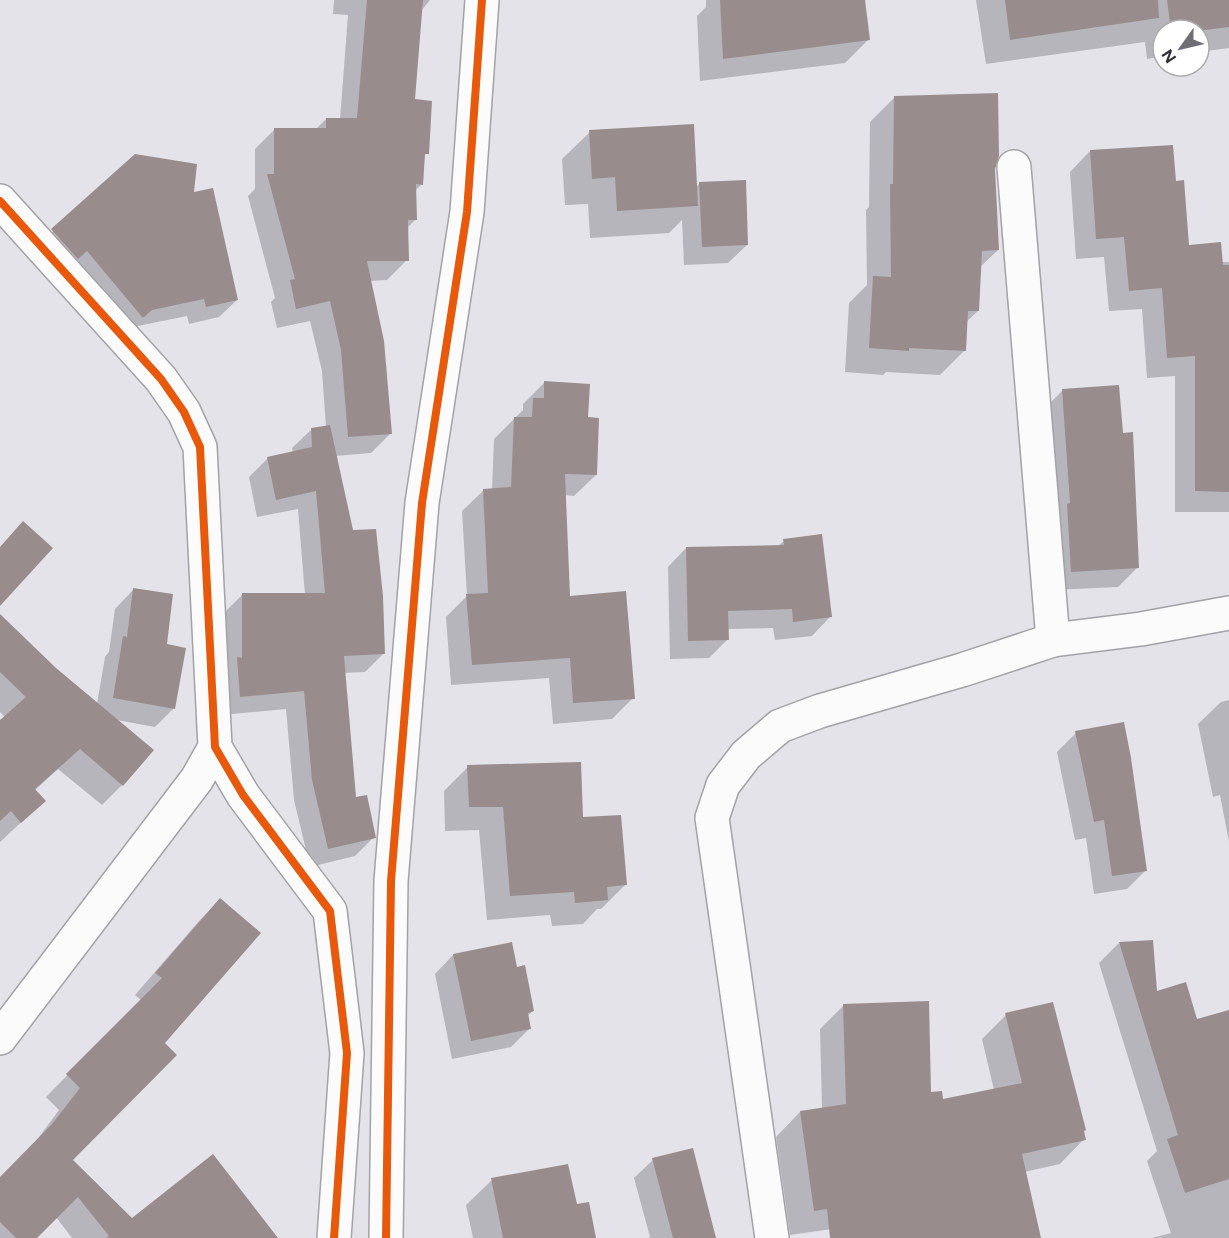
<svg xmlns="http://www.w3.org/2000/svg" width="1229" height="1238" viewBox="0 0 1229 1238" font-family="Figtree,sans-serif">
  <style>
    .shadow { fill: #0003 }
    .building { fill: #988d8c }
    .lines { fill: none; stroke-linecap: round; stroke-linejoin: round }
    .minor-casing { stroke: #a2a2a7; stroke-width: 36 }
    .minor { stroke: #fbfbfc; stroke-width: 33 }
    .cycleway-casing { stroke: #fff; stroke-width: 11 }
    .cycleway { stroke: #e8590c; stroke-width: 8 }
  </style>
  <rect width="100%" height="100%" fill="#e4e3ea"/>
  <g class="shadow">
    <path d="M334,0H430L421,11L414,101L427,153L423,157L422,184L415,191V220L407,228V260L387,280L369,281L391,433L371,453L335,456L352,532L384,653L365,672L344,673L355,799L374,837L355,856L310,867L294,800L286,709L222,715L224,613L243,594L305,595L298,509L257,517L249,477L268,458L293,453L292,448L311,430L326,427L322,371L310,321L277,328L271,302L275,298L248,196L255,189V149L275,129H316L326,119H340L348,15L333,14Z"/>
    <path d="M706,0H863L869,39L845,63L700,81L697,16L706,7Z"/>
    <path d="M976,0H1229V48L1199,52V30H1163V56L1147,59L1145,42L986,64Z"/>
    <path d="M894,98L998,250L979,268L978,311L966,322L965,350L940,375L886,372L883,375L845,372L849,303L867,285L866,210L869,207L870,122Z"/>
    <path d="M590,132L696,187L700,183L747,245L728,263L684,265L682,220L669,233L590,238L588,204L565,205L562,159Z"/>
    <path d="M1090,151L1175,182L1188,247L1221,262H1229V512H1175V376L1147,378L1142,309L1109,311L1104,257L1076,259L1070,172Z"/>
    <path d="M136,156L192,194L237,300L219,317L189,324L187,316L133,327L35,248Z"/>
    <path d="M545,382L587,418L596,475L574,496L564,495L568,597L633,698L612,719L553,724L549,678L451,685L446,617L467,596L462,511L484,490H492L494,439L523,410V404Z"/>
    <path d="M1063,390L1137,568L1118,587L1053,590L1044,409Z"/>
    <path d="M784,541L830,617L812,636L775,640L773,628L727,629V640L709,658L670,659L668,567L686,548L778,546Z"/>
    <path d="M133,590L165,646L174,708L155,727L117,720L122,785L102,805L58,769L34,791L44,801L0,842V722L5,717L0,712V616L55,669L97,704L105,657L109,652L115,609Z"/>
    <path d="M1229,700V842L1220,795L1213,797L1198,724L1221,702Z"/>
    <path d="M1076,733L1146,870L1127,889L1094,894L1086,838L1075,840L1057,752Z"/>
    <path d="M468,767L625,885L601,909H597L583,924L552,926L550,915L487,920L479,830L445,831L444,791Z"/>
    <path d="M220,900L163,1043L71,1160L132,1220L266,1238H72L56,1217L34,1238H0V1179L31,1148L59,1110L46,1097L141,1000L135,995L199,921Z"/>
    <path d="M1119,943L1156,993L1196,1021L1229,1011V1238H1152L1171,1233L1147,1161L1157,1151L1099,963Z"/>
    <path d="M453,955L516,968L533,1011L527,1016L530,1028L511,1047L452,1059L435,974Z"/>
    <path d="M844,1005L930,1094L942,1101L994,1090L982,1039L1006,1015L1082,1132L1084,1139L1060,1164L1024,1172L1038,1238H840L839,1228L790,1235L776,1137L800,1112L822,1109L820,1029Z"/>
    <path d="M653,1160L716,1238H648L650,1237L634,1178Z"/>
    <path d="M492,1180L576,1206L594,1238H473L466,1205Z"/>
  </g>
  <g class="building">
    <path d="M367,0H423L415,99L432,101L429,154H425L423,185L416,184L417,220H408L409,261H367L384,341L392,434L348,437L341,350L330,301L296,309L290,280L295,279L267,174H274V128H326V118H357Z"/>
    <path d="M720,0H865L870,40L723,59Z"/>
    <path d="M1005,0H1158L1159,18L1010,40Z"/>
    <path d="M1167,0H1229V27L1205,30H1171Z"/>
    <path d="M998,93L999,156L995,169L999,250L982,251L979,311H968L966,351L909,348V351L869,348L873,276L891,277L890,184H893L894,96Z"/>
    <path d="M694,124L698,206L617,211L615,177L592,179L589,130Z"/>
    <path d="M1173,145L1176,181L1184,180L1189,245L1221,242L1223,265H1229V492L1195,491V356L1167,358L1162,288L1129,291L1124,237L1096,239L1090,150Z"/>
    <path d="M135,154L197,164L194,192L213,188L238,300L206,307L204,299L152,310L143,318L87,251L78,259L51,229Z"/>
    <path d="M746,180L748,245L702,247L699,182Z"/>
    <path d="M544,381L590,384L588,417L599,418L597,475L565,474L570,596L626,591L635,699L573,703L570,658L472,665L466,594L488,593L483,489L511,487L514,417H532L533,398H544Z"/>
    <path d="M1119,385L1123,433L1133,432L1139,568L1071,572L1067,504L1070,503L1062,389Z"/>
    <path d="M330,425L353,530L376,529L383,596L385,654L344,656L356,797L367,795L376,838L328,849L312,780L304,691L240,697L237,657L242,658V593H325L316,491L276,500L267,457L312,447L311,428Z"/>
    <path d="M23,521L53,548L0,606V547Z"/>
    <path d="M822,534L832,617L793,622L792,609L728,611L729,640L688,641L686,547L784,545L783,539Z"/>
    <path d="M133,588L173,594L167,644L186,648L175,709L113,698L123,636L127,637Z"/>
    <path d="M0,614L56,668L154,750L123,786L80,749L35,789L46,801L21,823L11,811L0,821V720L26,697L0,672Z"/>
    <path d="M1124,722L1131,758L1147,871L1112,876L1104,820L1094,822L1075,731Z"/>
    <path d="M581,762L583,817L621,815L627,885L607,887L608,900L575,903L574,892L510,896L503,807H469L467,765Z"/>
    <path d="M220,898L261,933L165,1043L177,1055L73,1160L132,1218L213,1154L278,1238H106L109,1236L78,1197L37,1238H16L0,1222V1177L52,1124L80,1088L66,1074L162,978L155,973Z"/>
    <path d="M1153,940L1157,991L1186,982L1197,1019L1229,1010V1179L1185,1193L1167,1139L1178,1135L1119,942Z"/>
    <path d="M512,942L517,967L525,965L534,1011L528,1013L531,1029L471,1041L453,954Z"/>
    <path d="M929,1001L931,1092L942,1091L943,1099L1022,1083L1005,1013L1053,1002L1086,1130L1084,1131L1086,1140L1022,1154L1041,1238H830L827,1209L814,1211L800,1111L846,1104L843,1004Z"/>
    <path d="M693,1148L707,1203L716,1238H673L652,1158Z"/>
    <path d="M568,1164L577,1204L589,1202L596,1238H503L491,1178Z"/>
  </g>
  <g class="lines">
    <defs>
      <g id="minor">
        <path d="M1014,167L1053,640"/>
        <path d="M0,201L161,379L184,412L200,447L215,747L243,795L330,911L347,1053L334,1238"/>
        <path d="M0,1038L197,779L215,747"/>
        <path d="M386,1238L391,881L422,503L467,212L482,0"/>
        <path d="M772,1238L712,818L723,785L746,755L780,726L820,711L962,670L1053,640L1141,629L1229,613"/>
      </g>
    </defs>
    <use href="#minor" class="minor-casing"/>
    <use href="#minor" class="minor"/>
    <defs>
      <g id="cycleway">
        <path d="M0,201L161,379L184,412L200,447L215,747L243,795L330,911L347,1053L334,1238"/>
        <path d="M386,1238L391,881L422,503L467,212L482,0"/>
      </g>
    </defs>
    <use href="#cycleway" class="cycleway-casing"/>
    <use href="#cycleway" class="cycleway"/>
  </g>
  <g transform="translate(1181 48) rotate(236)"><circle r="28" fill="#ffffff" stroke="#acacae" stroke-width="1.5"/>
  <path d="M0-4.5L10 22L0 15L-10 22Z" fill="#6f6e74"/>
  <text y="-9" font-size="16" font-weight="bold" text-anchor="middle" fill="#302f34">N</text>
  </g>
</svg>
